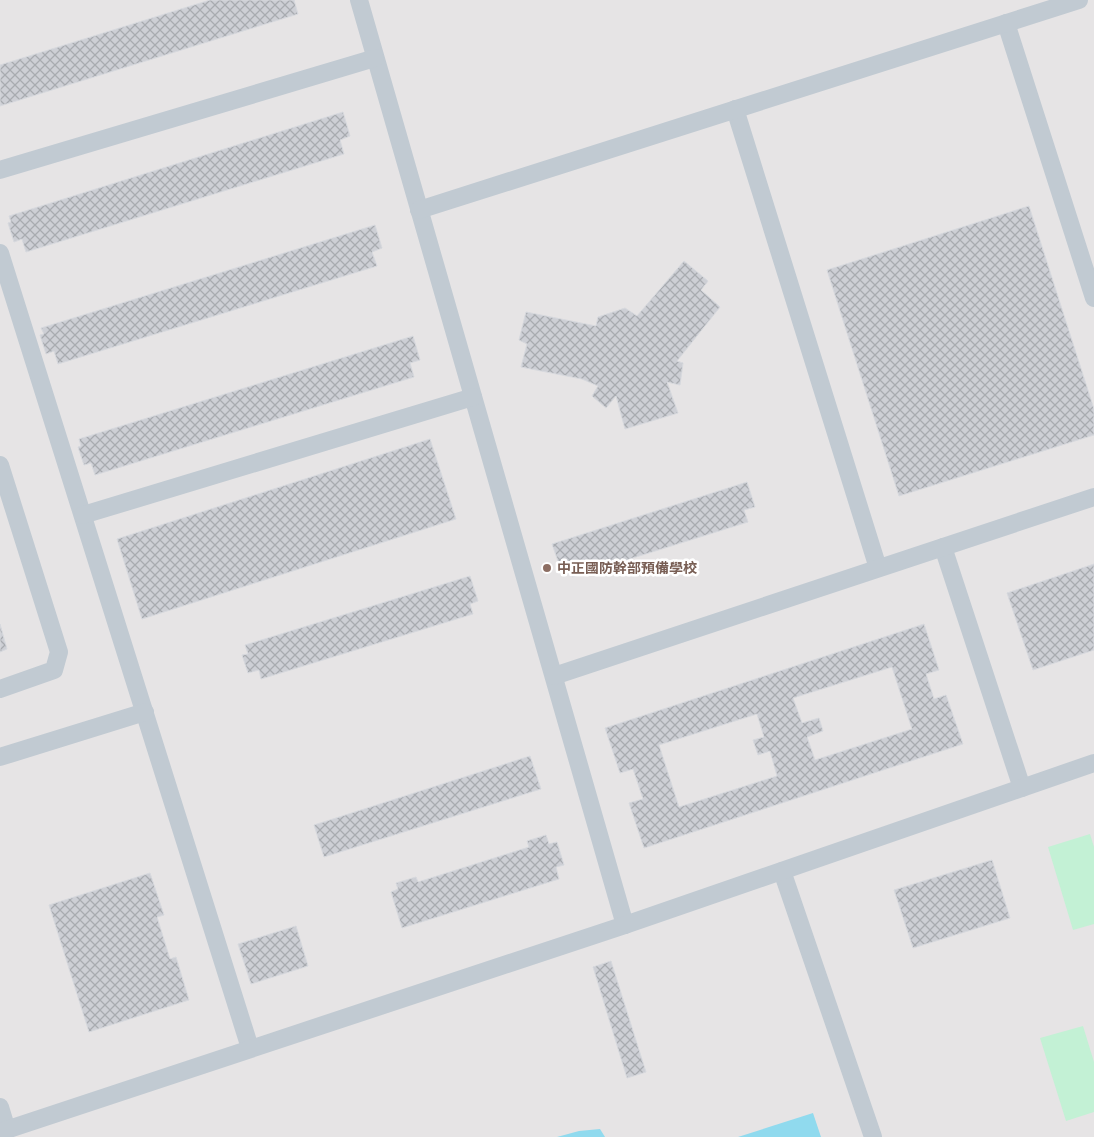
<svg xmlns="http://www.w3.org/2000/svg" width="1094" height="1137" viewBox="0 0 1094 1137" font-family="Poppins,'Noto Sans TC',sans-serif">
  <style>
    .education { fill: #e6e4e5 }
    .pitch { fill: #c3f1d5 }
    .water { fill: #90daee }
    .building { fill: url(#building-cross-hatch); stroke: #d7d9de; fill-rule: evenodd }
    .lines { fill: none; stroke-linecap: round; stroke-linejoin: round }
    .street { stroke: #c1cad2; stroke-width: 18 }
    .education-dot { fill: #8d6e63; stroke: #fff; stroke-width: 2 }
    .labels { text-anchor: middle; stroke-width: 5; stroke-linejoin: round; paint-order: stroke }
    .education-label { font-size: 14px; font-weight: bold; fill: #785e54; stroke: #fff; text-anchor: start }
  </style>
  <defs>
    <pattern id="building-cross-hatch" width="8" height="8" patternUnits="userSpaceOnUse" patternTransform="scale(1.25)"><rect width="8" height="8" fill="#cdcfd5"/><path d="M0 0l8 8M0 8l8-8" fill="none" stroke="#a8abb0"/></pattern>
  </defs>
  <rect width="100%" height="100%" fill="#f5f3f3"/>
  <rect class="education" x="0" y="0" width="1094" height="1137"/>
  <g class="pitch">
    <path d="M1090,834L1094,847V924L1073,930L1048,847Z"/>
    <path d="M1083,1026L1094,1062V1112L1066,1121L1040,1038Z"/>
  </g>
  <g class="water">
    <path d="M813,1113L821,1137H738Z"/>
    <path d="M600,1129L605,1137H557L579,1131Z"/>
  </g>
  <g class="building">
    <path d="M210,0H295H294L298,14L0,106V65Z"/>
    <path d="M343,112L350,136L340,140L344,154L26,252L22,239L14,242L8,223L11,222L9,216Z"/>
    <path d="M1029,206L1094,409V435L899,496L827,270Z"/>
    <path d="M375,225L382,248L372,252L377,266L58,364L54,351L46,354L40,335L44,334L41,328Z"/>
    <path d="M684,261L708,281L701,290L720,307L677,361L683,363L680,385L667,382L678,413L625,429L616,396L606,408L592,396L598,386L582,379L521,367L527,344L519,340L526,312L596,326L598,317L625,308L637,316Z"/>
    <path d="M413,336L420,360L410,363L414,377L95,475L91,463L84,465L78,447L81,446L79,439Z"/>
    <path d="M430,439L456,519L142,619L117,539Z"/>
    <path d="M747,482L755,507L744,510L748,522L572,577L569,565L560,567L552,544Z"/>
    <path d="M1094,564V650L1033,670L1007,593Z"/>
    <path d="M470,576L478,601L470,604L473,614L261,679L259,670L248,673L242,655L248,654L245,645Z"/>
    <path d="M0,624L7,649L0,652Z"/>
    <path d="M924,624L939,670L926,674L934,699L946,695L963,744L644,848L629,803L643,799L633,769L620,773L605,728ZM892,667L912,729L815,760L807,737L823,731L819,718L802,723L793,698ZM757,714L764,737L753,740L758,755L770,751L777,776L679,807L659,745Z"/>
    <path d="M530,756L541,789L324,857L314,825Z"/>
    <path d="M546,835L549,844L557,842L564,865L556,867L559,879L402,928L391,892L398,889L396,883L416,877L418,882L529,847L527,841Z"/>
    <path d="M992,860L1010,918L913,948L894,890Z"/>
    <path d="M150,873L164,915L157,917L170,959L176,957L189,1000L89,1032L49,905Z"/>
    <path d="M296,926L308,966L251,984L238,944Z"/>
    <path d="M611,961L646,1072L627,1078L593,967Z"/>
  </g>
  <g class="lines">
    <g class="street">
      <path d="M359,0L625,925"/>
      <path d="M1006,23L1094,298"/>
      <path d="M735,109L878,568"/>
      <path d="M0,170L375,58"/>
      <path d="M419,210L1079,0"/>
      <path d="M0,253L250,1048"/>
      <path d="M0,465L59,652L54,670L0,689"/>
      <path d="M83,515L473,397"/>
      <path d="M943,547L1022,788"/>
      <path d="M554,676L1094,497"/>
      <path d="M0,757L145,712"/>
      <path d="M782,871L873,1137"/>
      <path d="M0,1107L7,1130"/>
      <path d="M0,1132L625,925L1094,763"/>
    </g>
  </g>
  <circle class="education-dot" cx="547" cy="568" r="5"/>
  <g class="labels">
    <g class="education-label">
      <text x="557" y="573">中正國防幹部預備學校</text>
    </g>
  </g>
</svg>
